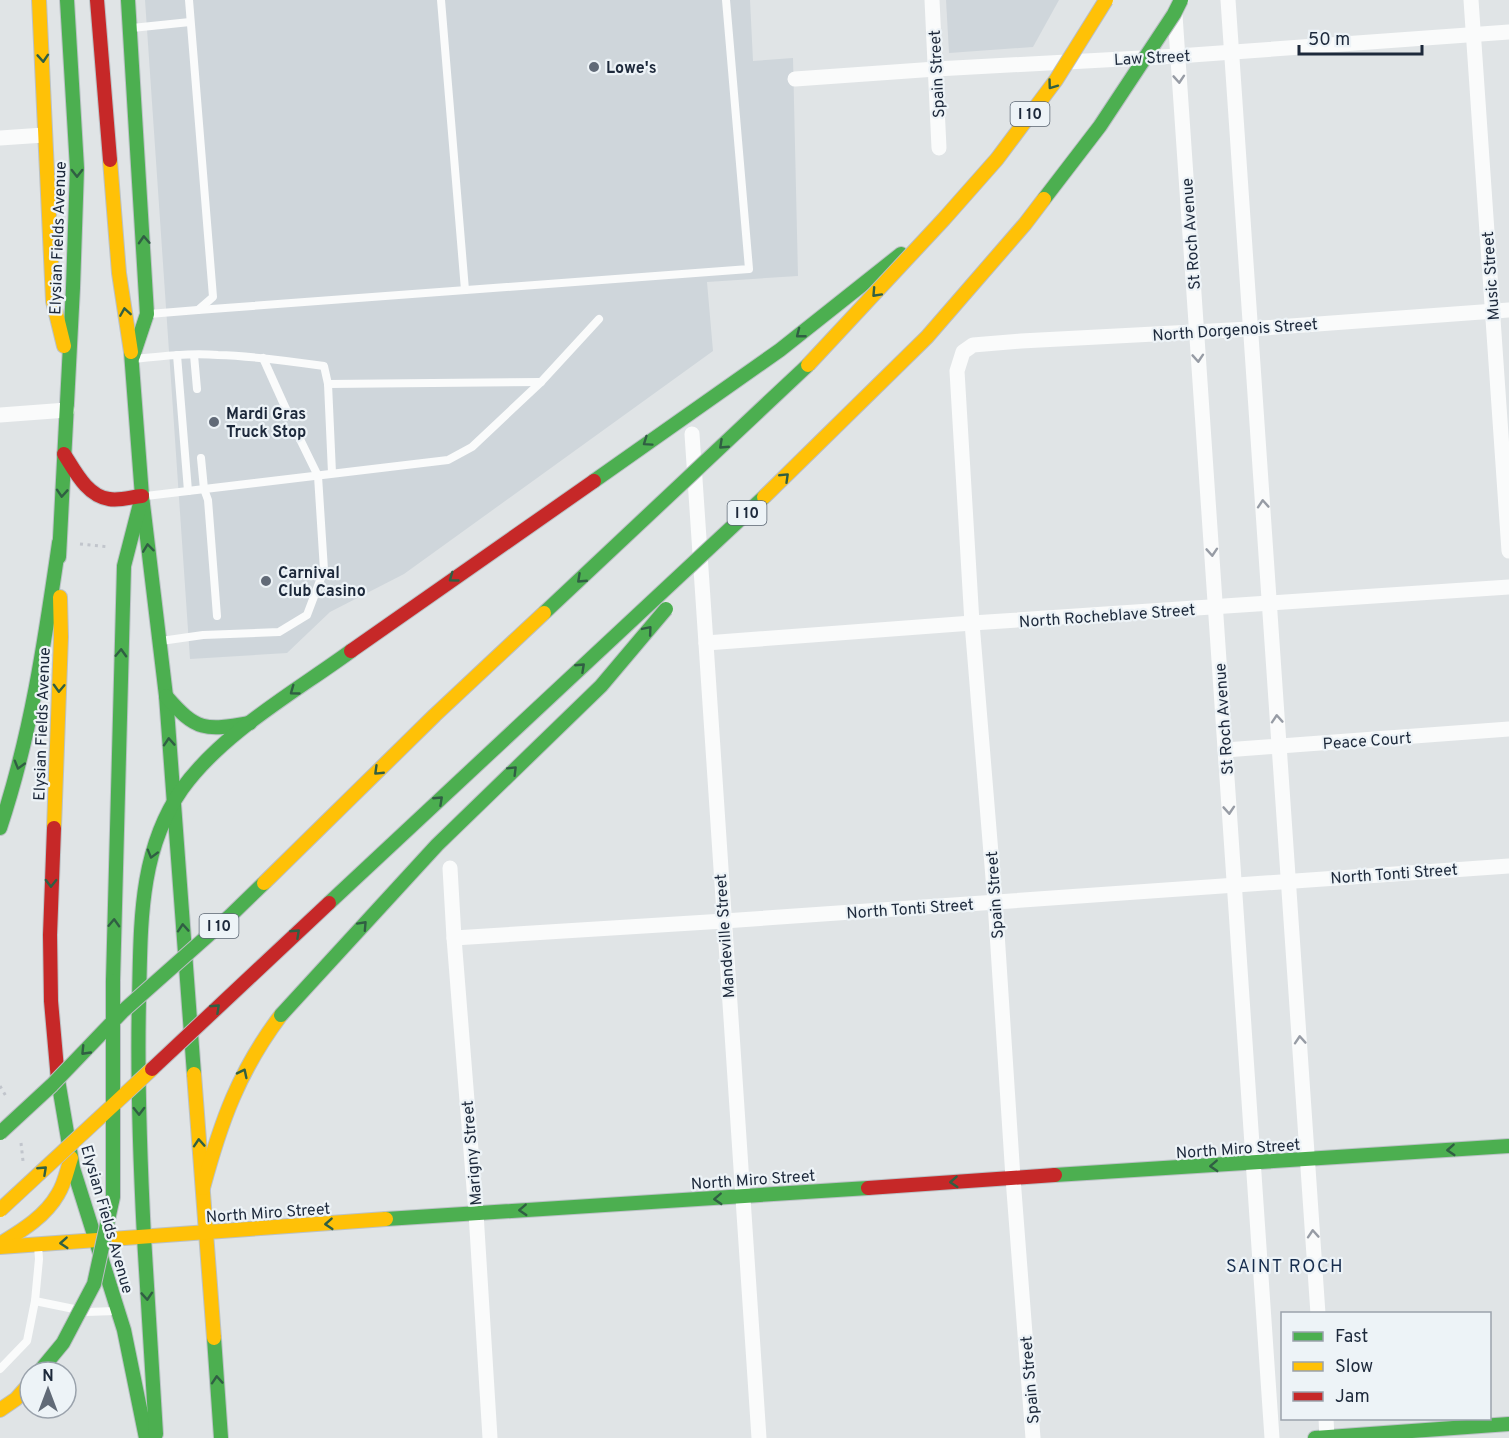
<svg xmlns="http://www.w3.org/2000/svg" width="1509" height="1438" viewBox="0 0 1509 1438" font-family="Overpass,sans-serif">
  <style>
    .built { fill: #cfd6db }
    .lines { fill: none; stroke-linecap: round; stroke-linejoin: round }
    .fast-casing { stroke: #bbc2c6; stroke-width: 16 }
    .slow-casing { stroke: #bbc2c6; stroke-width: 16 }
    .jam-casing { stroke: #bbc2c6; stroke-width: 16 }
    .path { stroke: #c1c5cc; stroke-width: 3; stroke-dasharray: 3 4.5; stroke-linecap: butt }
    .lane { stroke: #fafbfb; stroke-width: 8 }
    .street { stroke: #fafbfb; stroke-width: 15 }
    .fast { stroke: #4caf50; stroke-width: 14 }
    .slow { stroke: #ffc107; stroke-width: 14 }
    .jam { stroke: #c62828; stroke-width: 14 }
    .fast-bridge-casing { stroke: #babec4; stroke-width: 16; stroke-linecap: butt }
    .slow-bridge-casing { stroke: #babec4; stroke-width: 16; stroke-linecap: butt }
    .jam-bridge-casing { stroke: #babec4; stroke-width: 16; stroke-linecap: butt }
    .fast-bridge { stroke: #4caf50; stroke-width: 14 }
    .slow-bridge { stroke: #ffc107; stroke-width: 14 }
    .jam-bridge { stroke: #c62828; stroke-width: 14 }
    .oneway { stroke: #305f43 }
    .oneway2 { stroke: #979ca5 }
    .poi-dot { fill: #616a77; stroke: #edf3f7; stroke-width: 2 }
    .labels { text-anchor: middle; stroke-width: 4.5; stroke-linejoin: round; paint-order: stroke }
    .shield { fill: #edf3f7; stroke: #5b6673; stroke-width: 1.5 }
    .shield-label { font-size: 15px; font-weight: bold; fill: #1d293b }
    .street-label { font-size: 16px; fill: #1d293b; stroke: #edf3f7 }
    .poi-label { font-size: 16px; font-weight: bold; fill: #1d293b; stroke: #edf3f7; text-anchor: start }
    .neighbourhood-label { font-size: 18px; letter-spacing: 1.5px; fill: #172d4e; stroke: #edf3f7 }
  </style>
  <rect width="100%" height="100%" fill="#e0e4e6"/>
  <g class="built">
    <path d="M145,0H750L753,61L793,58L798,276L707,282L713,351L404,574L330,612L287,653L190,659Z"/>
    <path d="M946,0H1059L1033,47L949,53Z"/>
  </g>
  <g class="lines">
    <defs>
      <g id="fast">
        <path d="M128,0L147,314L133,356"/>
        <path d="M131,352L142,496L166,696L194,1074"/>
        <path d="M594,481L780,350L901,254"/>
        <path d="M59,557L73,288L77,168L67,0"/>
        <path d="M166,696C196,731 205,731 250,723"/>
        <path d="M0,828C31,735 45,640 59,543"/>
        <path d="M113,981L124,566L142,496"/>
        <path d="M58,1080L73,1168L124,1330L146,1438"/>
        <path d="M1055,1175L1509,1146"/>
        <path d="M386,1219L868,1188"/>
        <path d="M144,1237L156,1434"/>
        <path d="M144,1237C140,1158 137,1079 139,1000C141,927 138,852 182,789C223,732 295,692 351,651"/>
        <path d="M214,1338L221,1438"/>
        <path d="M1315,1438L1509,1424"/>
      </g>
      <g id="slow">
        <path d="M39,0L53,301L64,346"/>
        <path d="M110,160L119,273L131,352"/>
        <path d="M54,828L61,637L60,597"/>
        <path d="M194,1074L214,1338"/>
        <path d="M203,1188C221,1121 239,1071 281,1015"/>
        <path d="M0,1244C21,1231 45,1217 58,1194C65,1183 67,1170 71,1158"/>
        <path d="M0,1247L386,1219"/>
        <path d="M0,1410L16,1399L30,1383"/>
      </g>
      <g id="jam">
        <path d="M97,0L110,160"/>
        <path d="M64,454C75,471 87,496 109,499C120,501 131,497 142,496"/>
        <path d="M351,651L594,481"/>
        <path d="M54,828L50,935L51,1001L58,1080"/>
        <path d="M868,1188L1055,1175"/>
      </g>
    </defs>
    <use href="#fast" class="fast-casing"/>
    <use href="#slow" class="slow-casing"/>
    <use href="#jam" class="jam-casing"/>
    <g class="path">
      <path d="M80,544L109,547"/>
      <path d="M0,1086L7,1098"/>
      <path d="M21,1143L23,1161"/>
    </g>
    <g class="lane">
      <path d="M441,0L465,290"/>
      <path d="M132,28L190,22"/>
      <path d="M198,310L749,269L726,0"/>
      <path d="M149,314L198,310L213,297L189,0"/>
      <path d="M177,355L188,491"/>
      <path d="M194,355L197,389"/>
      <path d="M263,358L286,409"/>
      <path d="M134,359C162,356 190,353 218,355C254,356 289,361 324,366L328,384L332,473"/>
      <path d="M328,384L541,382"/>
      <path d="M201,458L204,489L208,500L217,616"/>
      <path d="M146,496L448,460L472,447L541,382L599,319"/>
      <path d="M161,641L203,635L279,632L307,615L324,570L318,476L296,431"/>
      <path d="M38,1246L39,1259L35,1301L74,1309"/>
      <path d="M86,1312L116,1311"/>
      <path d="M0,1369L27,1341L35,1301"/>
    </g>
    <g class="street">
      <path d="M932,0L939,148"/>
      <path d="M1228,0L1318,1314"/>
      <path d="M1471,0L1509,551"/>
      <path d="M1175,15L1272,1438"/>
      <path d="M795,79L936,69L1178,56L1509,32"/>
      <path d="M0,138L44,135"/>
      <path d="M0,415L67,410"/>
      <path d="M692,434L759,1438"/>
      <path d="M706,643L972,623L1509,587"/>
      <path d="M1225,750L1509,729"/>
      <path d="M450,868L454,938L476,1213L490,1438"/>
      <path d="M454,938L724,921L1509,866"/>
      <path d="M1326,1418L1327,1438"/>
      <path d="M1033,1438L1013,1178L995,902L972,623L957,371L963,352L973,345L1021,341L1250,329L1509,310"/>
    </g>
    <use href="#fast" class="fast"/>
    <use href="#slow" class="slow"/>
    <use href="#jam" class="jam"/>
    <defs>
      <g id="fast-bridge">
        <path d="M1044,199L1100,126L1174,14L1181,0"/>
        <path d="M544,613L808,365"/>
        <path d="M329,903L764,497"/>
        <path d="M281,1015L437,845L601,686L666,609"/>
        <path d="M0,1133L52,1085L123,1011L230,916L264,883"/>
        <path d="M39,1372L63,1343L94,1284L113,1197V981"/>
      </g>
      <g id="slow-bridge">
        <path d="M808,365L944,219L997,159L1056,80L1106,0"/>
        <path d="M764,497L927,337L1025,224L1044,199"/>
        <path d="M264,883L435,715L544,613"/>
        <path d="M0,1210L152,1069"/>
      </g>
      <path id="jam-bridge" d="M152,1069L329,903"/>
    </defs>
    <use href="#fast-bridge" class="fast-bridge-casing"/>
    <use href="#slow-bridge" class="slow-bridge-casing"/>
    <use href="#jam-bridge" class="jam-bridge-casing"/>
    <use href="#fast-bridge" class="fast-bridge"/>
    <use href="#slow-bridge" class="slow-bridge"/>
    <use href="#jam-bridge" class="jam-bridge"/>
  </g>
  <defs><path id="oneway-chevron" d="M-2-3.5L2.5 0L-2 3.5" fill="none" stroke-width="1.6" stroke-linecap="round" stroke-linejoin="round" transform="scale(1.5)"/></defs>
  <g class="oneway">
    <use href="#oneway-chevron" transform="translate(43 58) rotate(86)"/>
    <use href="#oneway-chevron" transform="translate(1052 85) rotate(126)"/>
    <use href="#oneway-chevron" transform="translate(77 173) rotate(90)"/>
    <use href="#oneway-chevron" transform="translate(144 240) rotate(-93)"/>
    <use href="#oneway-chevron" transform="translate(876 293) rotate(133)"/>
    <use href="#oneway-chevron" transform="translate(125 312) rotate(-99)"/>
    <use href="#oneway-chevron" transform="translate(800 334) rotate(142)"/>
    <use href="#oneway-chevron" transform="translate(647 442) rotate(145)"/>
    <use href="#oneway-chevron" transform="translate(723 445) rotate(137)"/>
    <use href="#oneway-chevron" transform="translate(785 477) rotate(-44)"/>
    <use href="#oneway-chevron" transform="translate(62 493) rotate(94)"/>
    <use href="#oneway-chevron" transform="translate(148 548) rotate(-97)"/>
    <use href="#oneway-chevron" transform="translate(453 578) rotate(144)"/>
    <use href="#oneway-chevron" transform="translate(581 579) rotate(137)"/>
    <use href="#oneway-chevron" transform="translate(648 630) rotate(-50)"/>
    <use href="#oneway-chevron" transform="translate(121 653) rotate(-88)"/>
    <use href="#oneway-chevron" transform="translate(581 667) rotate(-43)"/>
    <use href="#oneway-chevron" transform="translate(59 688) rotate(92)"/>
    <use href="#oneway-chevron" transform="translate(294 691) rotate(144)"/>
    <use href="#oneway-chevron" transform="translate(169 742) rotate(-94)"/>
    <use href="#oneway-chevron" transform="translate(19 765) rotate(106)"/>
    <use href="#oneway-chevron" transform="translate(513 770) rotate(-45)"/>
    <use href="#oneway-chevron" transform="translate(378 771) rotate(136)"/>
    <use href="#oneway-chevron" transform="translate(439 800) rotate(-43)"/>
    <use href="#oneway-chevron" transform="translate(152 854) rotate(106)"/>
    <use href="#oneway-chevron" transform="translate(51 883) rotate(91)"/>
    <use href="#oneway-chevron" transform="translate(114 923) rotate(-88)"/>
    <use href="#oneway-chevron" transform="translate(363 925) rotate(-47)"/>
    <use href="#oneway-chevron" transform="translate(183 928) rotate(-94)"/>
    <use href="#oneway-chevron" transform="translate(296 933) rotate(-43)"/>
    <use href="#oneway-chevron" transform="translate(216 1008) rotate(-43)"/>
    <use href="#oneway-chevron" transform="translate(85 1051) rotate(134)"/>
    <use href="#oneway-chevron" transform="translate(243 1073) rotate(-64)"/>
    <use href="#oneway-chevron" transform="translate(139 1111) rotate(89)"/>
    <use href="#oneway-chevron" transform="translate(199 1143) rotate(-94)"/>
    <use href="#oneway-chevron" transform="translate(1451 1150) rotate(176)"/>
    <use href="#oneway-chevron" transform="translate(1214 1166) rotate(177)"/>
    <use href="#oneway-chevron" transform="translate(43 1170) rotate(-43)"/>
    <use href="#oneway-chevron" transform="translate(954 1182) rotate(176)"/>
    <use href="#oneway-chevron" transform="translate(718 1199) rotate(177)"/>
    <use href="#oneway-chevron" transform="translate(523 1210) rotate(177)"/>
    <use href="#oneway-chevron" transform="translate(329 1224) rotate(176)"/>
    <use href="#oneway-chevron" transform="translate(64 1243) rotate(176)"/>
    <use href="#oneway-chevron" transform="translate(147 1296) rotate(86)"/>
    <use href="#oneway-chevron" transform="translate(217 1380) rotate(-94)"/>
  </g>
  <g class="oneway2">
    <use href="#oneway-chevron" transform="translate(1179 79) rotate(86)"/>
    <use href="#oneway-chevron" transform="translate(1198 358) rotate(86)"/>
    <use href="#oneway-chevron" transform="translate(1263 504) rotate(-94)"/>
    <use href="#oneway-chevron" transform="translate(1212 552) rotate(86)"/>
    <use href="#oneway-chevron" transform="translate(1277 719) rotate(-94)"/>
    <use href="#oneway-chevron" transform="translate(1229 810) rotate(86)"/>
    <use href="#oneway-chevron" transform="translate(1300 1040) rotate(-94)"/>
    <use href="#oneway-chevron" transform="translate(1313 1234) rotate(-94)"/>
  </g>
  <g class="poi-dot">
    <circle cx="594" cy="67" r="6"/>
    <circle cx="214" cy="422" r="6"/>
    <circle cx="266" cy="581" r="6"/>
  </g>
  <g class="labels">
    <g class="shield">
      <rect x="1010.5" y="102" width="39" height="24" rx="4.5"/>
      <rect x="727.5" y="501" width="39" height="24" rx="4.5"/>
      <rect x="199.5" y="914" width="39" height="24" rx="4.5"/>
    </g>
    <g class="shield-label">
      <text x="1030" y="119">I 10</text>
      <text x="747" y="518">I 10</text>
      <text x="219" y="931">I 10</text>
    </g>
    <g class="street-label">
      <text transform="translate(1152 57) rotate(-3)" y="6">Law Street</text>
      <text transform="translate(936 74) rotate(-93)" y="6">Spain Street</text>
      <text transform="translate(1190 234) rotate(-94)" y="6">St Roch Avenue</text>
      <text transform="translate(57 238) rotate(-88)" y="6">Elysian Fields Avenue</text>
      <text transform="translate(1490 276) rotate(-94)" y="6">Music Street</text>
      <text transform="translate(1235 329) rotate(-4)" y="6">North Dorgenois Street</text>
      <text transform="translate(1107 615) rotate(-4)" y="6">North Rocheblave Street</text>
      <text transform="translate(1223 719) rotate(-94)" y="6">St Roch Avenue</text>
      <text transform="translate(41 724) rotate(-88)" y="6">Elysian Fields Avenue</text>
      <text transform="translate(1367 740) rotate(-4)" y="6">Peace Court</text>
      <text transform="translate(1394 873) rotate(-4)" y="6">North Tonti Street</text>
      <text transform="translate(994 895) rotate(-94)" y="6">Spain Street</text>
      <text transform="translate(910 908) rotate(-4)" y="6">North Tonti Street</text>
      <text transform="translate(724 936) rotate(-94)" y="6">Mandeville Street</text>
      <text transform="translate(1238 1148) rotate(-4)" y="6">North Miro Street</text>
      <text transform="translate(471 1153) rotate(-95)" y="6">Marigny Street</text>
      <text transform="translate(753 1179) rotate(-4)" y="6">North Miro Street</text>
      <text transform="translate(268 1212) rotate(-4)" y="6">North Miro Street</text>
      <text transform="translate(108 1219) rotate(74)" y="6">Elysian Fields Avenue</text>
      <text transform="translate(1029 1380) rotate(-95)" y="6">Spain Street</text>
    </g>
    <g class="poi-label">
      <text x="606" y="73">Lowe's</text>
      <text x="226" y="419">Mardi Gras<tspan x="226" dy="18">Truck Stop</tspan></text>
      <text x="278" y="578">Carnival<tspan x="278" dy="18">Club Casino</tspan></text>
    </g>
    <g class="neighbourhood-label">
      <text x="1285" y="1272">SAINT ROCH</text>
    </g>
  </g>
  <rect x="1281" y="1312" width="210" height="108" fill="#edf3f7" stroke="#9aa2ac" stroke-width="1.5"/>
  <rect x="1293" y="1332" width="30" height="9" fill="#4caf50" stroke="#9aa2ac" stroke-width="1.5"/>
  <text x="1335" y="1342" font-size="18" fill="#1d293b">Fast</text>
  <rect x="1293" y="1362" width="30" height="9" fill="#ffc107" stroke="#9aa2ac" stroke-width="1.5"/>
  <text x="1335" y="1372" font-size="18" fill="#1d293b">Slow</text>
  <rect x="1293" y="1392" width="30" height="9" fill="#c62828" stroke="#9aa2ac" stroke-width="1.5"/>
  <text x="1335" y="1402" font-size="18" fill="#1d293b">Jam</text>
  <g transform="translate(48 1390)"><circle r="28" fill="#edf3f7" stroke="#9aa2ac" stroke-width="1.5"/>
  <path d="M0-4.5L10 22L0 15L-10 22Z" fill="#616a77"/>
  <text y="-9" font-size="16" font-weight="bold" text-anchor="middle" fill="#1d293b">N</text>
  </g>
  <path d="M1299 45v9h123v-9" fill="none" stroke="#1d293b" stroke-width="3"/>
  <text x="1308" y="45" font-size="18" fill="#1d293b" stroke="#edf3f7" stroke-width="4.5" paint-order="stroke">50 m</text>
</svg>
